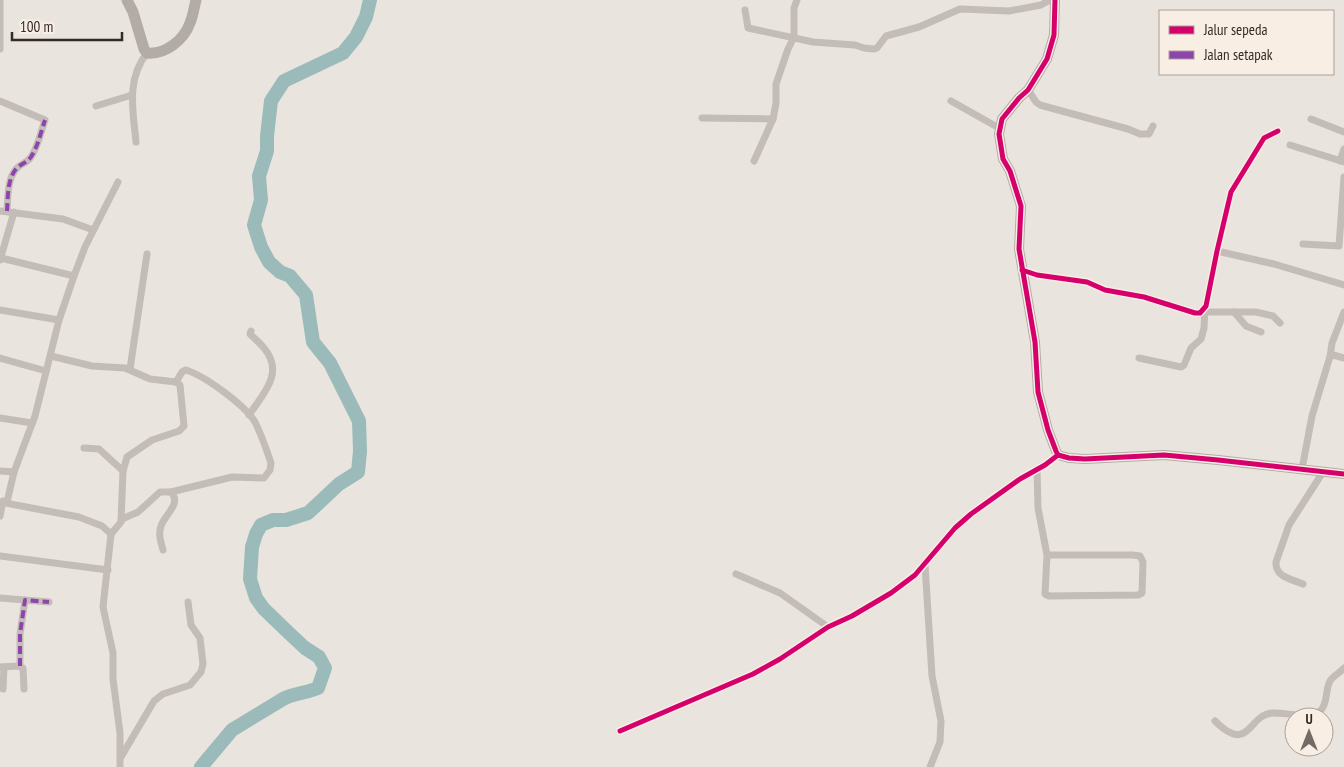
<svg xmlns="http://www.w3.org/2000/svg" width="1344" height="767" viewBox="0 0 1344 767" font-family="'PT Sans Narrow',sans-serif">
  <style>
    .lines { fill: none; stroke-linecap: round; stroke-linejoin: round }
    .river { stroke: #9abbba; stroke-width: 14 }
    .street { stroke: #c3bcb7; stroke-width: 7 }
    .secondary { stroke: #b4aca7; stroke-width: 10 }
    .primary { stroke: #b2aba6; stroke-width: 11 }
    .quiet { stroke: #8e44ad; stroke-width: 4; stroke-dasharray: 8 4; stroke-linecap: butt }
    .cycleway-casing { stroke: #f8eee4; stroke-width: 8 }
    .cycleway { stroke: #d6006c; stroke-width: 5 }
  </style>
  <rect width="100%" height="100%" fill="#eae4de"/>
  <g class="lines">
    <path class="river" d="M201,767L232,730L283,699C294,693 307,693 318,688L325,668L319,657L305,648L290,634L264,609L256,598L250,579L252,547L256,534L261,525L273,520H286L308,513L339,484L358,472L360,451L359,421L330,363L313,342L306,295L290,276L280,272L269,262L261,247L254,225L261,200L259,176L267,151V136L271,101L284,81L343,53L356,37L366,17L370,0"/>
    <g class="street">
      <path d="M745,10L748,28L813,42L855,45L864,48L874,49L877,48L886,36L919,27L960,9L1009,11L1041,5L1050,0"/>
      <path d="M0,49V0"/>
      <path d="M1028,90L1036,102L1040,105L1128,129L1140,134H1149L1153,126"/>
      <path d="M0,101L45,120C41,132 38,146 31,157C27,163 20,164 16,169C7,180 8,198 7,211"/>
      <path d="M951,101L999,128"/>
      <path d="M96,106L132,95"/>
      <path d="M702,118L773,119"/>
      <path d="M1311,119L1344,132"/>
      <path d="M136,142C133,111 126,79 147,53"/>
      <path d="M1290,145L1344,162"/>
      <path d="M754,161L773,119L776,103V84L788,49L794,37V8L797,0"/>
      <path d="M1340,161L1344,149"/>
      <path d="M0,211L63,219L93,230"/>
      <path d="M1303,244L1339,246L1344,177"/>
      <path d="M1217,251L1274,264L1344,285"/>
      <path d="M1,258L74,276"/>
      <path d="M0,260L14,212"/>
      <path d="M1022,270L1037,275L1087,282L1105,290L1144,297L1195,313H1200L1206,306L1217,251L1231,192L1264,138L1278,131"/>
      <path d="M0,310L59,320"/>
      <path d="M1205,312H1256L1273,316L1280,323"/>
      <path d="M1234,312L1246,326L1261,332"/>
      <path d="M51,356L92,366L125,368L150,379L176,382L180,385L184,426L179,431L152,440L127,457L123,471L121,522L111,534"/>
      <path d="M1330,357L1332,343L1344,312"/>
      <path d="M0,358L46,371"/>
      <path d="M1139,358L1181,367L1184,365L1191,348L1201,339L1204,328L1205,308"/>
      <path d="M130,369L147,254"/>
      <path d="M249,415C263,394 285,373 264,348C260,343 255,339 250,334L251,331"/>
      <path d="M0,418L32,423"/>
      <path d="M84,448L99,449L123,471"/>
      <path d="M1037,469L1038,508L1047,555L1045,594L1049,596L1138,595L1142,593L1143,562L1140,556L1132,555H1047"/>
      <path d="M1302,469L1312,416L1328,363L1330,357L1333,355L1344,358"/>
      <path d="M0,471L14,472"/>
      <path d="M171,492L232,477L264,478L270,470L271,463C267,451 261,434 255,422C245,405 205,376 186,370L182,372L176,382"/>
      <path d="M0,502L79,517L102,526L111,534L103,607L113,653V679L120,733V767"/>
      <path d="M7,502L14,472L35,416L59,320L74,276L85,247L118,182"/>
      <path d="M0,516L3,501"/>
      <path d="M122,519L138,512L160,492H171C182,504 165,514 161,526C158,535 161,542 163,550"/>
      <path d="M0,556L108,570"/>
      <path d="M925,565L932,676L941,721L940,742L930,767"/>
      <path d="M736,574L780,593L828,627"/>
      <path d="M1303,584C1291,579 1275,577 1276,562L1289,525L1323,472"/>
      <path d="M0,598L49,602"/>
      <path d="M20,666V634L25,600"/>
      <path d="M0,667L18,666L23,668L24,689"/>
      <path d="M3,689L4,667"/>
      <path d="M1215,721C1249,755 1248,715 1272,713C1284,712 1312,720 1321,710C1328,703 1325,690 1330,681C1333,676 1340,673 1344,668"/>
      <path d="M620,731L753,674L780,659L828,627L852,616L891,593L915,575L955,528L971,514L1020,479L1045,465L1058,455"/>
      <path d="M121,757L154,701L163,694L190,685L201,672L203,664L200,638L191,625L188,602"/>
    </g>
    <path class="secondary" d="M1055,0L1054,35L1047,59L1028,90L1019,98L1002,119L999,134L1003,159L1010,171L1021,206L1019,249L1035,342L1038,392L1048,430L1056,451L1058,455L1069,458L1085,459L1164,455L1218,460L1344,474"/>
    <path class="primary" d="M127,0L133,12L144,49L147,53C165,55 184,40 190,23C193,16 194,8 196,0"/>
    <g class="quiet">
      <path d="M7,211C8,198 7,180 16,169C20,164 27,163 31,157C38,146 41,132 45,120"/>
      <path d="M20,666V634L25,600L49,602"/>
    </g>
    <defs>
      <g id="cycleway">
        <path d="M1055,0L1054,35L1047,59L1028,90L1019,98L1002,119L999,134L1003,159L1010,171L1021,206L1019,249L1035,342L1038,392L1048,430L1056,451L1058,455L1069,458L1085,459L1164,455L1218,460L1344,474"/>
        <path d="M1022,270L1037,275L1087,282L1105,290L1144,297L1195,313H1200L1206,306L1217,251L1231,192L1264,138L1278,131"/>
        <path d="M620,731L753,674L780,659L828,627L852,616L891,593L915,575L955,528L971,514L1020,479L1045,465L1058,455"/>
      </g>
    </defs>
    <use href="#cycleway" class="cycleway-casing"/>
    <use href="#cycleway" class="cycleway"/>
  </g>
  <rect x="1159" y="10" width="175" height="65" fill="#f8eee4" stroke="#a9a098"/>
  <rect x="1169" y="26" width="25" height="8" fill="#d6006c" stroke="#a9a098"/>
  <text x="1204" y="35" font-size="15" fill="#332a26">Jalur sepeda</text>
  <rect x="1169" y="51" width="25" height="8" fill="#8e44ad" stroke="#a9a098"/>
  <text x="1204" y="60" font-size="15" fill="#332a26">Jalan setapak</text>
  <g transform="translate(1309 732)"><circle r="24" fill="#f8eee4" stroke="#a9a098"/>
  <path d="M0-4L9 19L0 12L-9 19Z" fill="#736b66"/>
  <text y="-8" font-size="14" font-weight="bold" text-anchor="middle" fill="#332a26">U</text>
  </g>
  <path d="M12 32v8h110v-8" fill="none" stroke="#332a26" stroke-width="2.5"/>
  <text x="20" y="32" font-size="15" fill="#332a26" stroke="#f8eee4" stroke-width="4" paint-order="stroke">100 m</text>
</svg>
